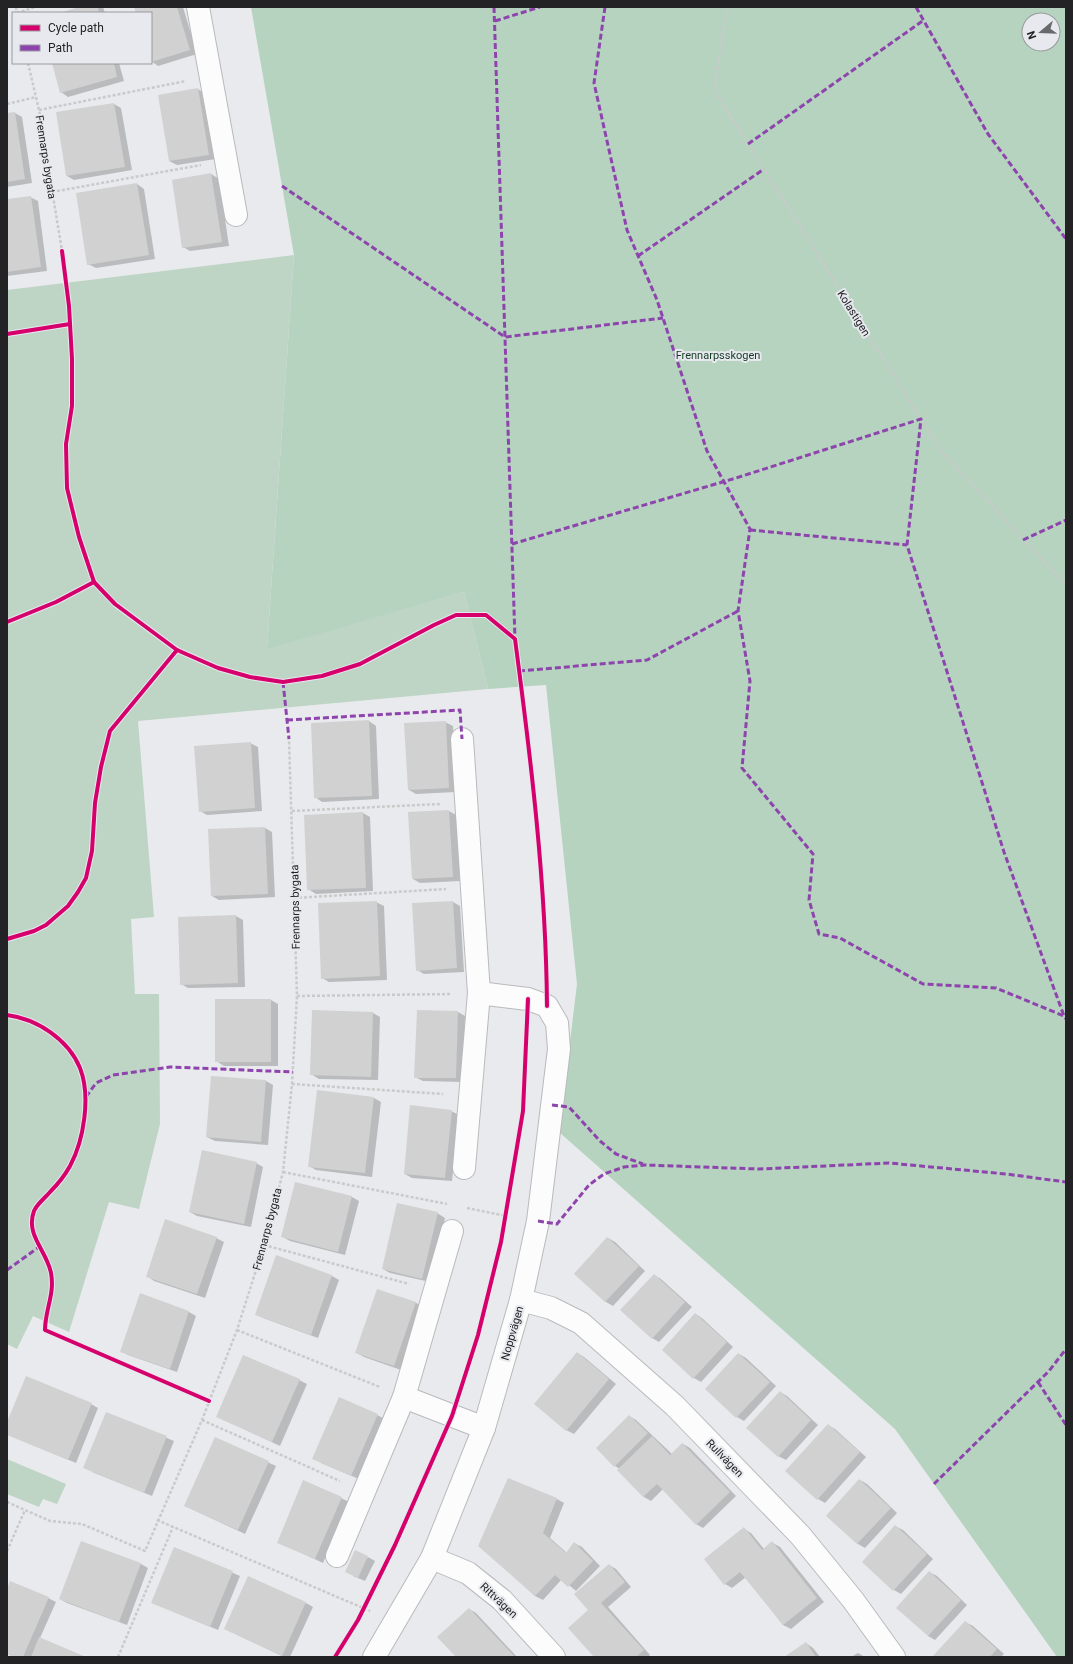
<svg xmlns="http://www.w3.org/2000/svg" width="1073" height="1664" viewBox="0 0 1073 1664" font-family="Roboto,sans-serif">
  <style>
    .green { fill: #bed5c5 }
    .forest { fill: #b5d3bf; fill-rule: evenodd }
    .shadow { fill: #0003 }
    .building { fill: #d1d1d2 }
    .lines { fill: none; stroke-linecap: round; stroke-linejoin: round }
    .minor-casing { stroke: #b9babd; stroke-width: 24 }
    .path { stroke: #cacacb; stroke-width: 2.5; stroke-dasharray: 3 2; stroke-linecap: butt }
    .minor { stroke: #fcfcfc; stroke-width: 22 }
    .quiet { stroke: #8e44ad; stroke-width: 3; stroke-dasharray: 6 3; stroke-linecap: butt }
    .cycleway-casing { stroke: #e7e9ef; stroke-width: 6 }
    .cycleway { stroke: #d6006c; stroke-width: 4 }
    .labels { text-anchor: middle; stroke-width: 4; stroke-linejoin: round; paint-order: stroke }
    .street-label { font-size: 11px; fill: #232325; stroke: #e7e9ef }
    .park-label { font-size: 11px; fill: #123c22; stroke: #e7e9ef }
  </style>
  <rect width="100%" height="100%" fill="#e9eaed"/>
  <g class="green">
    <path d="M294,255L267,648L464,592L488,689L138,721L154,917L131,919L135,994H159L160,1124L139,1209L109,1202L69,1332L33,1316L17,1349L7,1344V290Z"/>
    <path d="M7,1459L66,1484L57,1504L43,1499L39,1507L7,1494Z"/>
  </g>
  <path class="forest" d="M251,7H1066V1657H1057L895,1429L559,1132L577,984L546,685L488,689L464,592L267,649L294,255ZM1029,20H1053V44H1029Z"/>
  <g class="shadow">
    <path d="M83,7H103L105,13H61Z"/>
    <path d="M135,7H183L197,54L158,66L151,61V13H137Z"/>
    <path d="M53,63H119L124,81L68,97L61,92Z"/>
    <path d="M198,89L205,94L216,159L177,165L169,161Z"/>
    <path d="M114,104L121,108L132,170L74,180L67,176Z"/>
    <path d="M15,113L22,117L32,183L7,187V114Z"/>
    <path d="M211,174L219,179L229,246L190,251L183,247L173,180Z"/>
    <path d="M137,184L144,189L155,259L96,268L88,264Z"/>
    <path d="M30,197L38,201L47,271L7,276V200Z"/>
    <path d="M369,721L376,726L379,799L322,802L315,797L312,724Z"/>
    <path d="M445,722L453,726L456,792L416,794L409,790Z"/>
    <path d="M250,743L258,747L262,811L207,815L200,811Z"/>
    <path d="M449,811L456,815L460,881L420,883L413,879L409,813Z"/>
    <path d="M363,813L370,817L373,891L316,894L308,889Z"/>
    <path d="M265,828L272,832L275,897L219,900L212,896Z"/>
    <path d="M376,902L384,906L387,980L329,982L322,978Z"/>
    <path d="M453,902L460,906L464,972L424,974L417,970Z"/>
    <path d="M236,916L243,920L245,987L188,988L181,984Z"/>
    <path d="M271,1000L278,1004V1066H224L216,1061Z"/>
    <path d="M418,1011L458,1012L465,1016L463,1082L423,1081L415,1077Z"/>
    <path d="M373,1013L380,1017L378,1080L319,1079L311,1074Z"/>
    <path d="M266,1081L273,1085L268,1145L215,1141L207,1137Z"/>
    <path d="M374,1098L381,1102L372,1177L316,1170L309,1166Z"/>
    <path d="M451,1111L459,1115L452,1181L412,1178L405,1174Z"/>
    <path d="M256,1163L263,1167L251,1227L197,1216L190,1212Z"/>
    <path d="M296,1183L352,1197L359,1201L345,1255L290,1241L283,1237Z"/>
    <path d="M437,1213L445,1218L430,1282L390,1273L383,1269Z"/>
    <path d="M216,1238L224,1242L205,1298L154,1281L147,1276Z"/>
    <path d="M608,1238L615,1242L645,1271L613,1306L606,1302L575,1273Z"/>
    <path d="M654,1275L661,1279L692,1307L659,1342L652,1338Z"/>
    <path d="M332,1276L339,1280L318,1338L263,1318L256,1314Z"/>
    <path d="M140,1295L189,1312L196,1316L177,1372L128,1355L121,1351Z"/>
    <path d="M415,1302L422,1307L401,1370L364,1357L357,1353Z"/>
    <path d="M696,1314L703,1319L733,1347L701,1382L694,1378L663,1350Z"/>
    <path d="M577,1353L584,1357L616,1384L574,1434L566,1430Z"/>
    <path d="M739,1354L746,1358L776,1386L744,1421L737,1417L706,1389Z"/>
    <path d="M299,1380L307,1384L280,1446L218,1417Z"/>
    <path d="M780,1392L787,1396L818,1425L786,1460L778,1456Z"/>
    <path d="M91,1404L98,1408L76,1463L7,1434V1425Z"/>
    <path d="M107,1413L174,1441L152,1496L92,1472Z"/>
    <path d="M377,1415L385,1419L359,1479L321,1463Z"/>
    <path d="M629,1416L636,1420L672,1454L683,1444L690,1448L736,1496L703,1528L696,1524L663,1489L651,1501L644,1497L618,1470L620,1469L615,1466Z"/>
    <path d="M828,1425L835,1429L866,1457L825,1503L818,1499Z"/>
    <path d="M215,1438L276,1466L245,1534L185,1506Z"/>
    <path d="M860,1480L867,1484L897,1513L865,1548L858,1544L827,1515Z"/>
    <path d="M341,1498L349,1502L323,1563L278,1542Z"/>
    <path d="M557,1499L564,1503L550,1538L567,1553L574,1543L582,1547L600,1566L576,1591L562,1579L543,1600L535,1596L480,1546Z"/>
    <path d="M895,1526L903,1530L933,1559L901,1594L894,1590Z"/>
    <path d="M744,1529L751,1533L764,1549L773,1543L780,1547L824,1602L791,1629L783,1625L746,1577L732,1588L725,1584Z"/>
    <path d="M82,1542L141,1564L148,1568L127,1625L67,1603L60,1599Z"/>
    <path d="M175,1548L240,1576L218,1630L153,1603Z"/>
    <path d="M368,1557L375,1561L365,1581L353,1576Z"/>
    <path d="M609,1565L616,1569L631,1587L608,1607L650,1655L648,1657H595L590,1610Z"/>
    <path d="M929,1572L937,1576L967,1605L935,1640L928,1636Z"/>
    <path d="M7,1591L48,1598L56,1602L40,1638L83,1657H14L7,1654Z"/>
    <path d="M306,1603L313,1607L290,1657H284L225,1629Z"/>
    <path d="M469,1609L476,1613L517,1657H457Z"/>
    <path d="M965,1622L973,1626L1004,1654L1001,1657H934Z"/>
    <path d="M806,1643L813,1648L820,1657H786Z"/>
    <path d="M858,1653L865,1657H851Z"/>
  </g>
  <g class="building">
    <path d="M79,7H98L99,13H59Z"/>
    <path d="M134,7H177L190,50L151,62V13H136Z"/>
    <path d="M52,63H114L117,77L60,93Z"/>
    <path d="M198,88L209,155L169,161L158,95Z"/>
    <path d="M114,103L125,167L66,176L56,112Z"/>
    <path d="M15,112L25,179L7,182V113Z"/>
    <path d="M211,173L222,242L182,248L172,180Z"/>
    <path d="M137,183L149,255L87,265L76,193Z"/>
    <path d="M31,196L41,267L7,272V199Z"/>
    <path d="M369,720L372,796L314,798L311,723Z"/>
    <path d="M446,721L449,788L408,790L404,723Z"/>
    <path d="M251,742L255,808L199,812L194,746Z"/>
    <path d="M449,810L453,877L412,879L408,812Z"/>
    <path d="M363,812L366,888L307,890L304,815Z"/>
    <path d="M265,827L268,894L211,896L208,829Z"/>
    <path d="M377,901L380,976L321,979L318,903Z"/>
    <path d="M453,901L457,968L416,971L412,903Z"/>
    <path d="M236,915L238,983L180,985L178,917Z"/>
    <rect x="215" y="999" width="56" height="63"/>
    <path d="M312,1010L373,1012L371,1077L310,1075Z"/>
    <path d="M417,1010L458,1011L456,1078H414Z"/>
    <path d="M211,1076L266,1080L261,1142L206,1137Z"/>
    <path d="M317,1090L374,1097L365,1173L308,1167Z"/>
    <path d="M410,1105L452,1110L445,1178L404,1174Z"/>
    <path d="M202,1150L257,1162L244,1224L189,1212Z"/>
    <path d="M295,1182L352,1196L338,1252L281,1237Z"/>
    <path d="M397,1203L438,1212L422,1279L382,1269Z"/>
    <path d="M165,1219L217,1237L197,1294L146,1277Z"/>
    <path d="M607,1237L639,1266L605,1302L574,1274Z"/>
    <path d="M276,1255L332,1275L311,1335L255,1315Z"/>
    <path d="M654,1274L685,1302L652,1339L620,1310Z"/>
    <path d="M377,1289L416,1302L394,1366L355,1353Z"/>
    <path d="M140,1293L189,1311L170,1369L120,1352Z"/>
    <path d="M695,1313L727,1342L693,1379L662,1350Z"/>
    <path d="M577,1352L609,1379L566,1431L534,1404Z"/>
    <path d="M738,1353L770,1382L736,1418L705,1389Z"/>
    <path d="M243,1355L300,1379L272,1442L216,1417Z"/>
    <path d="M26,1376L92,1403L68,1460L7,1435V1422Z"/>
    <path d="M780,1391L811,1420L778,1457L746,1428Z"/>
    <path d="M339,1397L378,1414L351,1476L312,1459Z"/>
    <path d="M106,1412L167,1436L144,1493L83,1468Z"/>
    <path d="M629,1415L648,1433L614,1467L596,1448Z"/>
    <path d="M828,1424L860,1452L817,1500L785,1471Z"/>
    <path d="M652,1436L670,1455L682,1443L730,1492L696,1525L657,1484L643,1497L617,1470Z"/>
    <path d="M215,1437L269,1461L238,1530L184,1506Z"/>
    <path d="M508,1478L557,1498L543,1533L566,1553L574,1542L593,1561L568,1587L555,1575L535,1596L478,1546Z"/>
    <path d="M859,1479L891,1508L857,1544L826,1516Z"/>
    <path d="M303,1480L342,1497L315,1559L277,1543Z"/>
    <path d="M895,1525L927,1554L893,1591L862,1562Z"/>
    <path d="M744,1527L762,1550L772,1541L817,1598L783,1625L740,1572L724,1585L704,1559Z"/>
    <path d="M81,1541L141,1563L119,1622L59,1599Z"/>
    <path d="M174,1547L233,1571L210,1627L151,1603Z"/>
    <path d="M355,1550L368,1556L358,1578L345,1572Z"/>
    <path d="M609,1564L625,1582L601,1603L644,1650L636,1657H594L568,1628L588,1610L574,1594Z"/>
    <path d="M929,1571L961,1600L928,1636L896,1608Z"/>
    <path d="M248,1576L306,1602L282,1656L224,1629Z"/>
    <path d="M10,1581L49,1597L23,1657H14L7,1654V1589Z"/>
    <path d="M469,1608L514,1656L512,1657H456L437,1637Z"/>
    <path d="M965,1621L997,1649L990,1657H932Z"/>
    <path d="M39,1637L86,1657H31Z"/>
    <path d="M806,1642L816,1657H784Z"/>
  </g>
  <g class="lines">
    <defs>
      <g id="minor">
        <path d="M198,7L236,215"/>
        <path d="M462,739L479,993L464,1168"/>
        <path d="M521,1300L551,1308L581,1323L675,1406L800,1535L853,1600L894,1657"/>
        <path d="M404,1397L484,1428"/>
        <path d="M337,1556L404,1397L452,1231"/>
        <path d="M432,1558L468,1573L502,1600L554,1657"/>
        <path d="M374,1657L432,1558L484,1428L521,1300L538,1221L559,1049L557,1023L547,1006L528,999L479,993"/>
      </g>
    </defs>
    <use href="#minor" class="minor-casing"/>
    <g class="path">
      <path d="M16,7L17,13"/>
      <path d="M727,7L714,90L941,451L1066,585"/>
      <path d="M17,13L35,7"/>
      <path d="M28,63L39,110L62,251"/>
      <path d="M7,104L36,97"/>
      <path d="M39,110L186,81"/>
      <path d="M52,192L201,165"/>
      <path d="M292,811L440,804"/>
      <path d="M294,898L446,889"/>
      <path d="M297,996L452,994"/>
      <path d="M292,1084L443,1094"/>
      <path d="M283,1172L447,1204"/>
      <path d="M467,1208L506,1216"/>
      <path d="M264,1245L409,1284"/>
      <path d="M237,1330L380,1387"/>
      <path d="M202,1420L340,1481"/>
      <path d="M7,1502L50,1521L82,1524L145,1551L202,1420L237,1330L264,1245L283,1172L292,1084L297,996L289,739"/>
      <path d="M157,1520L370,1611"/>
      <path d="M7,1551L25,1510"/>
      <path d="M118,1657L173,1527"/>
    </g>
    <use href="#minor" class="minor"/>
    <g class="quiet">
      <path d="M494,7L515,639"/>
      <path d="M605,7L594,83L627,230L657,300L707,451L750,529L738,611L750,681L742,768L813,854L809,900L819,934L840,938L923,984L996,988L1064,1016L1066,1019"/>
      <path d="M916,7L988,134L1066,239"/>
      <path d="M495,21L540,7"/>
      <path d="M748,144L924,20"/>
      <path d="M282,186L505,337L663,318"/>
      <path d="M638,256L764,169"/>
      <path d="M750,530L907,545"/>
      <path d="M1023,540L1066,520"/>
      <path d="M512,544L736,478L921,419L907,545L1004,852L1064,1016L1066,1015"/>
      <path d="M519,671L647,660L738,611"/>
      <path d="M283,682L289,739"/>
      <path d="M287,720L460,710L462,739"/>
      <path d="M86,1097L96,1083L113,1075L170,1067L293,1072"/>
      <path d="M552,1105L569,1107L600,1141L616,1154L643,1164"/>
      <path d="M538,1221L557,1224L589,1185L604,1174L624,1167L645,1165L759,1169L889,1163L1006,1174L1066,1182"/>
      <path d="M7,1270L39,1247"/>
      <path d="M1038,1382L1066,1425"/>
      <path d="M934,1484L1049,1371L1066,1349"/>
    </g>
    <defs>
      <g id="cycleway">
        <path d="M62,251L69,306L72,359V406L66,444L67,488L79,537L94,582L115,604L177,650L218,668L250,677L283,682L322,676L360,664L434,625L456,615H486L515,639C531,760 546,883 547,1006"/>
        <path d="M7,334L70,324"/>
        <path d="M7,622L56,602L94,582"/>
        <path d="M7,939L34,931L46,925L68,906L78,892L86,878L92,851L95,803L101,767L110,731L177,650"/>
        <path d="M7,1015C37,1019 68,1039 80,1068C91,1096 84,1140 70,1166C65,1175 57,1185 50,1192C45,1198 37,1204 34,1211C25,1235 47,1251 51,1273C55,1294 45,1310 45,1330L209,1401"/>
        <path d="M335,1657L358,1620L395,1545L452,1416L478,1335L501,1242L523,1111L528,999"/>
      </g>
    </defs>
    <use href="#cycleway" class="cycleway-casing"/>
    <use href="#cycleway" class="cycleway"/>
  </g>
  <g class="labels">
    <g class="street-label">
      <text transform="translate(46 157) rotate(81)" y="4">Frennarps bygata</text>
      <text transform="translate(854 313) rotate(58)" y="4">Kolastigen</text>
      <text transform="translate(295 907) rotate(-91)" y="4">Frennarps bygata</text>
      <text transform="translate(267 1229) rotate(-75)" y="4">Frennarps bygata</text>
      <text transform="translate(512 1333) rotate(-74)" y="4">Noppvägen</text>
      <text transform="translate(725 1458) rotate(46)" y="4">Rullvägen</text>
      <text transform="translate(499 1600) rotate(43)" y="4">Rittvägen</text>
    </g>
    <g class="park-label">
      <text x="718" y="359">Frennarpsskogen</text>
    </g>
  </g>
  <rect width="1073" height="1664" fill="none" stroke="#232325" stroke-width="16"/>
  <rect x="12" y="12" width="140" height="52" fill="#e7e9ef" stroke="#999a9e"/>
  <rect x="20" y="25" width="20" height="6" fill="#d6006c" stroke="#999a9e"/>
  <text x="48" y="32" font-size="12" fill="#232325">Cycle path</text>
  <rect x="20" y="45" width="20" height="6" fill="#8e44ad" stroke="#999a9e"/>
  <text x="48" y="52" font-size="12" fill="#232325">Path</text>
  <g transform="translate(1041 32) rotate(251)"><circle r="19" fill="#e7e9ef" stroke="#999a9e"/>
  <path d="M0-3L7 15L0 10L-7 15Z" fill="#68696b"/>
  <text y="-6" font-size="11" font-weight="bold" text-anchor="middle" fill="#232325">N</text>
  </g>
</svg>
